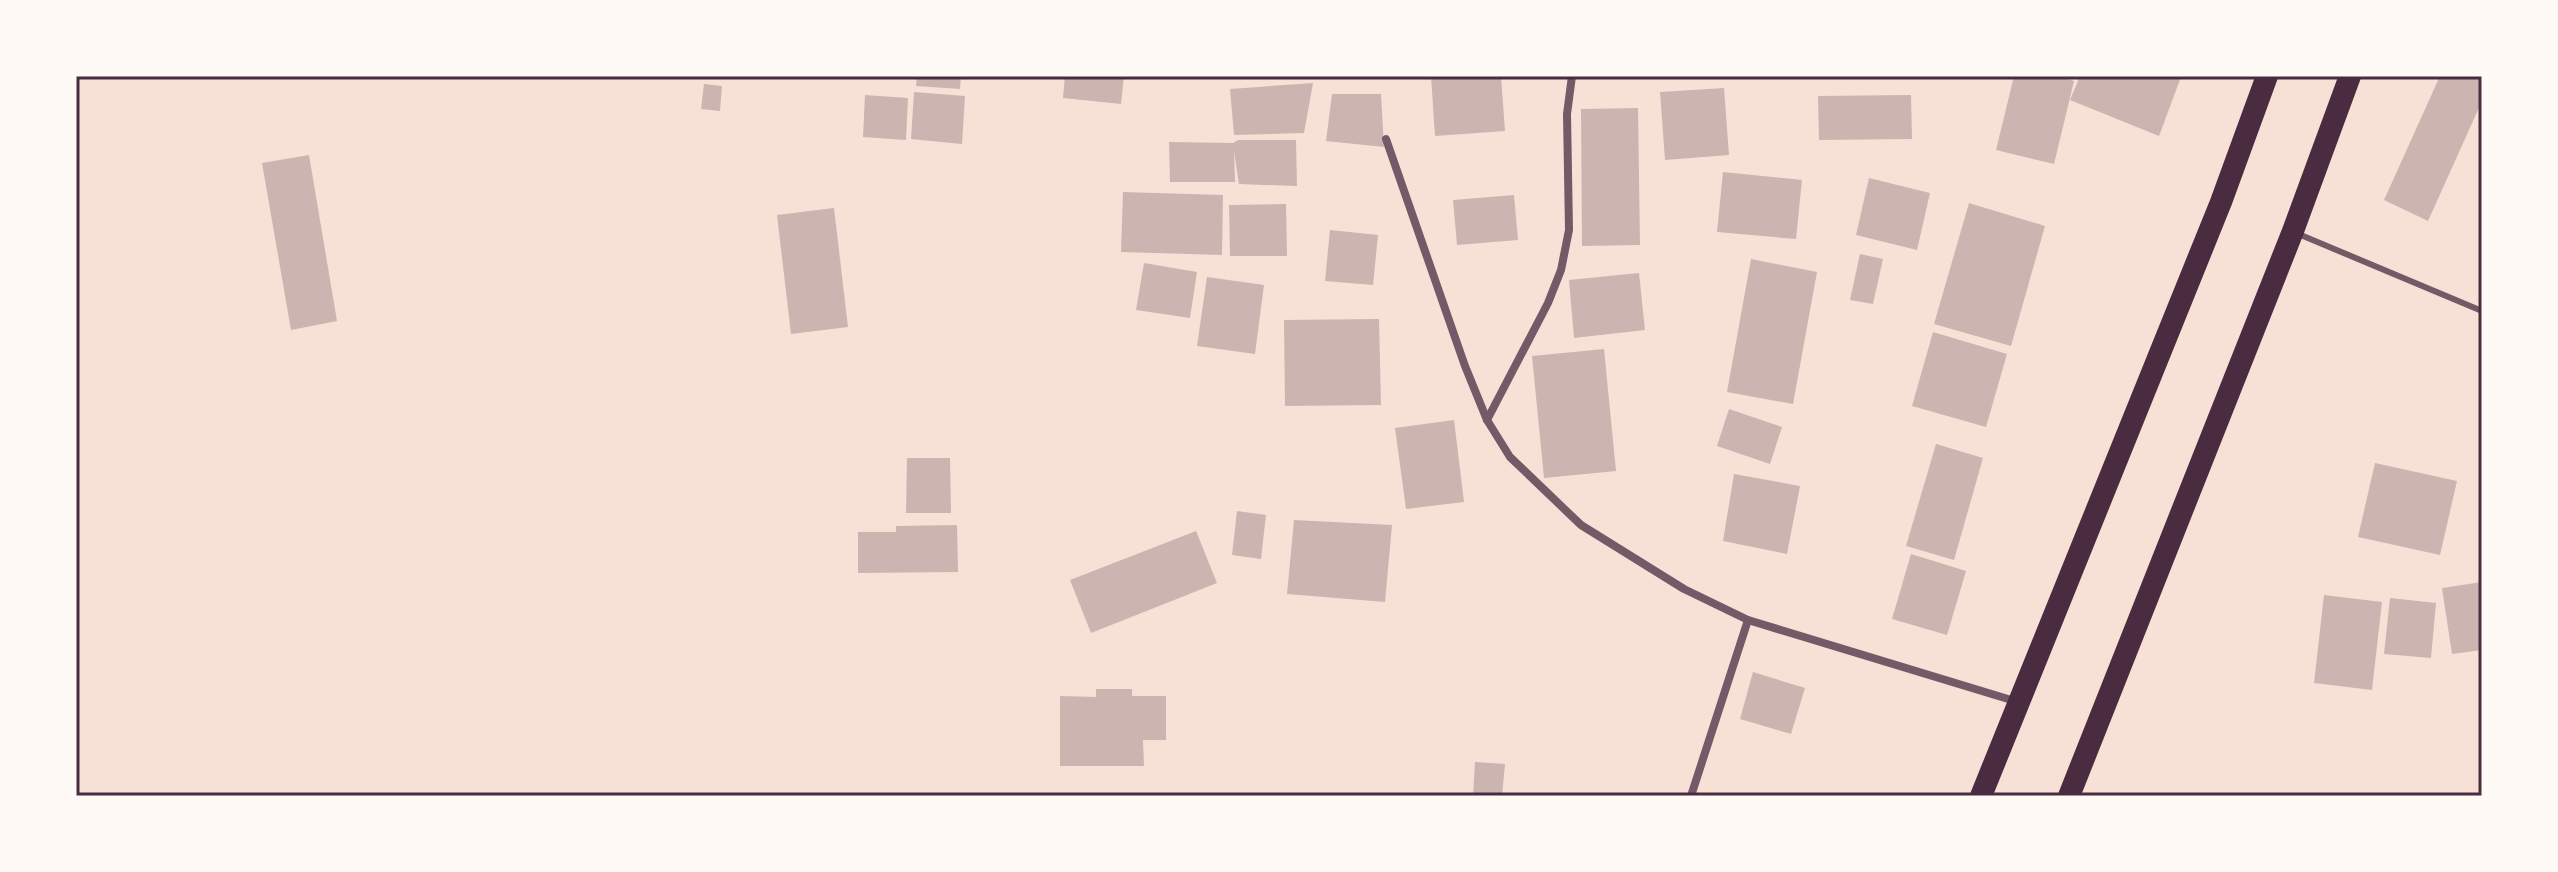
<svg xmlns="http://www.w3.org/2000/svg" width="2558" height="872" viewBox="0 0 2558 872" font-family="'Fira Sans',sans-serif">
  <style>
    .building { fill: #ccb4b1 }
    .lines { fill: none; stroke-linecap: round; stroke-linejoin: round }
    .service { stroke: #755966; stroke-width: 6 }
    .minor { stroke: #755966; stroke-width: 8 }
    .trunk { stroke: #4a2c40; stroke-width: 22 }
    .neatline { fill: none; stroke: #4a2c40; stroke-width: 3 }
  </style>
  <rect width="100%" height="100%" fill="#f7e1d7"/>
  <g class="building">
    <path d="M917,76H961L960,89L916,86Z"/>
    <path d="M1065,76H1124L1121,104L1063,98Z"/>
    <path d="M1431,76H1501L1505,131L1435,136Z"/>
    <path d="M2014,76H2059L2074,81L2054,164L1996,150Z"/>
    <path d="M2080,76H2179L2181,77L2159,136L2070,100Z"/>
    <path d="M2440,76H2482V101L2428,221L2384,200Z"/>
    <path d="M1313,83L1304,133L1234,135L1230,89Z"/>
    <path d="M704,84L722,86L720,111L701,109Z"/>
    <path d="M1724,88L1729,155L1665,160L1660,92Z"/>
    <path d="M914,92L965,96L962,144L911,139Z"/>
    <path d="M1332,94H1381L1384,147L1326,141Z"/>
    <path d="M865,95L908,98L906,140L863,137Z"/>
    <path d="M1911,95L1912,139L1819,140L1818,96Z"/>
    <path d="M1638,108L1640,245L1582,246L1581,109Z"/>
    <path d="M1238,140H1296L1297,186L1239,184L1234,151L1235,182H1170L1169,142L1233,143Z"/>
    <path d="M309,155L337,321L291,330L262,163Z"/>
    <path d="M1723,172L1802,180L1796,239L1717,232Z"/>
    <path d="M1869,178L1930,193L1917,250L1856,235Z"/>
    <path d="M1123,192L1223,195L1222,255L1121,252Z"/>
    <path d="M1514,195L1518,240L1457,245L1453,200Z"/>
    <path d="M1969,203L2045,226L2011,346L1934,324Z"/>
    <path d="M1286,204L1287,256H1230L1229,205Z"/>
    <path d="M834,208L848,327L791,334L777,215Z"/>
    <path d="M1330,230L1378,235L1373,285L1325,281Z"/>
    <path d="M1860,254L1883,259L1873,304L1850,300Z"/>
    <path d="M1751,259L1817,272L1793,404L1727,392Z"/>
    <path d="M1144,263L1197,272L1190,318L1136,310Z"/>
    <path d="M1639,273L1645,330L1574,338L1569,280Z"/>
    <path d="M1207,277L1264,285L1255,354L1197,346Z"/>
    <path d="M1379,319L1381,405L1285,406L1284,320Z"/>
    <path d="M1933,332L2007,354L1986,427L1912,406Z"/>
    <path d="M1604,349L1616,471L1544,478L1532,356Z"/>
    <path d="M1729,409L1782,427L1770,464L1717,446Z"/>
    <path d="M1454,420L1464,502L1406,509L1395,428Z"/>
    <path d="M1936,444L1983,458L1954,560L1906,546Z"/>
    <path d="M907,458H950L951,513H906Z"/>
    <path d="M2375,463L2457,481L2440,555L2358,537Z"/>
    <path d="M1734,474L1800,486L1787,554L1723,541Z"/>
    <path d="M1237,511L1266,515L1261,559L1232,555Z"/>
    <path d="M1294,520L1392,525L1385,602L1287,594Z"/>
    <path d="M957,525L958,572L858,573V532H896V526Z"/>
    <path d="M1196,531L1217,583L1091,633L1070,580Z"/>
    <path d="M1911,554L1966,571L1947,635L1892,619Z"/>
    <path d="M2482,582V650L2452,654L2442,588Z"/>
    <path d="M2324,595L2382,602L2372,690L2314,683Z"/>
    <path d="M2390,598L2436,603L2431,658L2384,654Z"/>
    <path d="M1753,672L1805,688L1791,734L1740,719Z"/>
    <path d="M1096,689H1132V696H1166V740H1143L1144,766H1060V696L1096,697Z"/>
    <path d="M1475,762L1505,764L1502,796H1473Z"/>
  </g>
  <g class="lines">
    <path class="service" d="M2296,233L2482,311"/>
    <g class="minor">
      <path d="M1386,139L1465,366L1487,420L1510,457L1581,525L1684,589L1748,620L2018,702"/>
      <path d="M1487,420L1548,303L1561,270L1569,230L1567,114L1572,76"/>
      <path d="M1691,796L1748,620"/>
    </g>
    <g class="trunk">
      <path d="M1981,796L2221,202L2267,76"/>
      <path d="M2069,796L2293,231L2350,76"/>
    </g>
  </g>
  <rect width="2558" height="872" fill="none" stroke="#fffaf5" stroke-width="156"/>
  <rect x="78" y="78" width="2402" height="716" class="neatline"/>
</svg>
